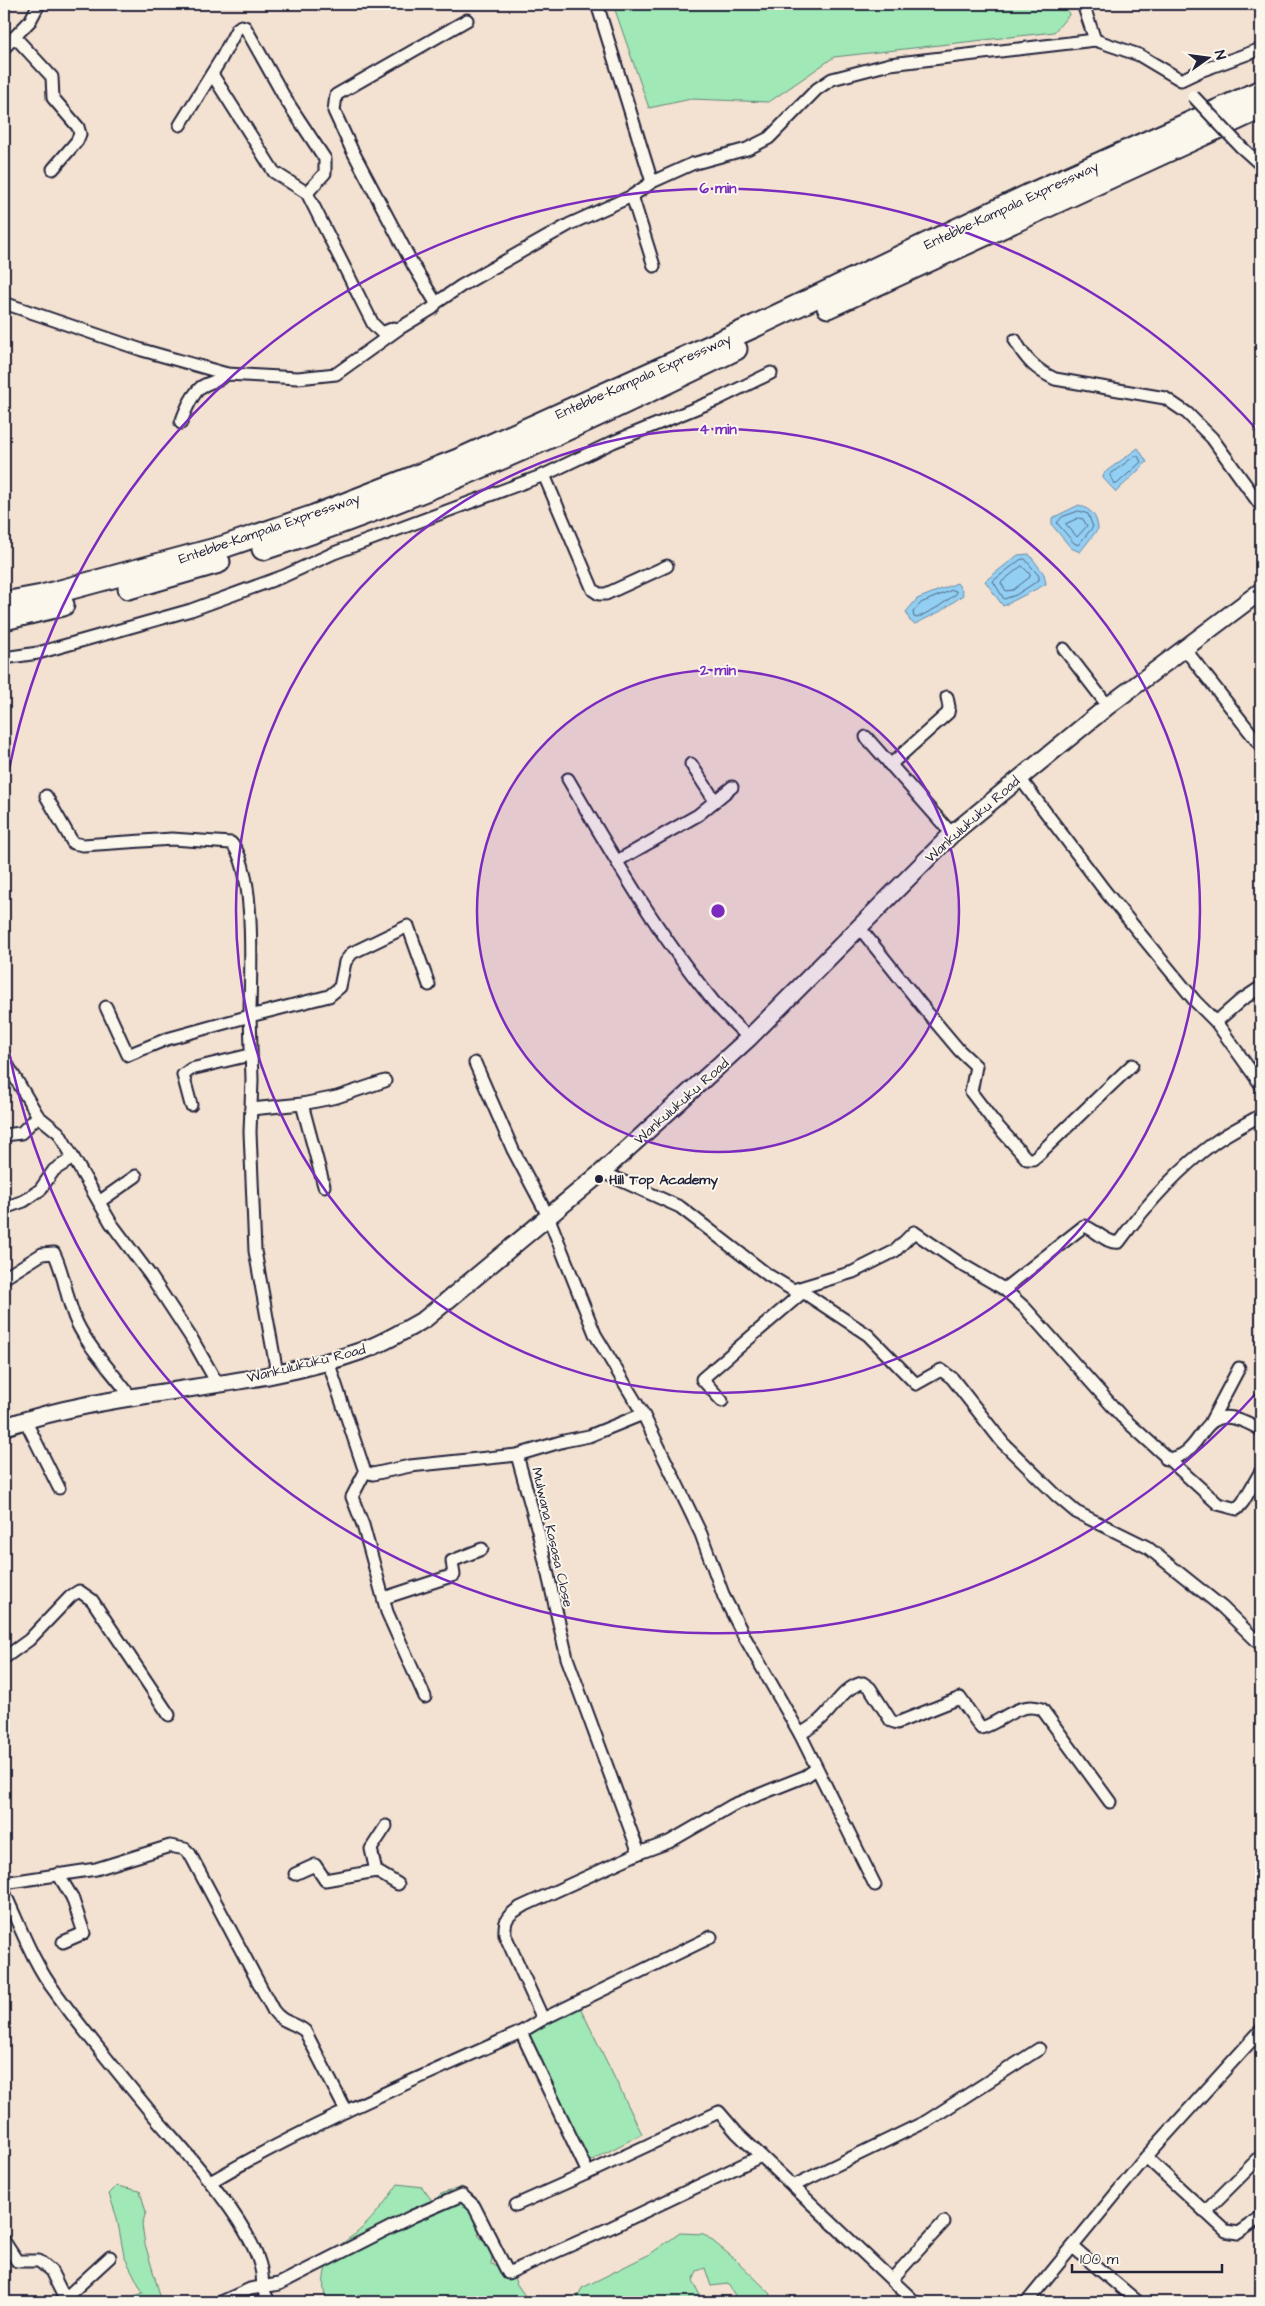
<svg xmlns="http://www.w3.org/2000/svg" width="1265" height="2306" viewBox="0 0 1265 2306" font-family="'Architects Daughter',sans-serif">
  <style>
    .green { fill: #a0e8b5; stroke: #618578 }
    .water { fill: #92cff2; stroke: #658aa9 }
    .lines { fill: none; stroke-linecap: round; stroke-linejoin: round }
    .shore { stroke: #4f6784; stroke-width: 1 }
    .street-casing { stroke: #22223b; stroke-width: 15 }
    .secondary-casing { stroke: #22223b; stroke-width: 20 }
    .highway-casing { stroke: #22223b; stroke-width: 25 }
    .street { stroke: #fbf7ec; stroke-width: 11 }
    .secondary { stroke: #fbf7ec; stroke-width: 16 }
    .highway { stroke: #fbf7ec; stroke-width: 21 }
    .street-bridge-casing { stroke: #22223b; stroke-width: 15; stroke-linecap: butt }
    .street-bridge { stroke: #fbf7ec; stroke-width: 11 }
    .ring { fill: none; stroke: #7b2cbf; stroke-width: 2.5 }
    .poi-dot { fill: #22223b; stroke: #fbf7ec; stroke-width: 2 }
    .labels { text-anchor: middle; stroke-width: 4; stroke-linejoin: round; paint-order: stroke }
    .street-label { font-size: 14px; fill: #22223b; stroke: #fbf7ec }
    .poi-label { font-size: 14px; font-weight: bold; fill: #22223b; stroke: #fbf7ec; text-anchor: start }
    .centre { fill: #7b2cbf; stroke: #fbf7ec; stroke-width: 2.5 }
    .ring-label { font-size: 15px; text-anchor: middle; font-weight: bold; fill: #7b2cbf; stroke: #fbf7ec; stroke-width: 4; stroke-linejoin: round; paint-order: stroke }
  </style>
  <rect width="100%" height="100%" fill="#f3e1d1"/>
  <filter id="ink" filterUnits="userSpaceOnUse"><feTurbulence type="fractalNoise" baseFrequency=".02" numOctaves="2"/><feDisplacementMap in="SourceGraphic" scale="10" xChannelSelector="R" yChannelSelector="G"/><feConvolveMatrix kernelMatrix="1 2 1 2 8 2 1 2 1" color-interpolation-filters="sRGB"/></filter>
  <g filter="url(#ink)">
    <g class="green">
      <path d="M613,4H1066L1069,15L1054,32L834,57L769,102L691,99L649,108Z"/>
      <path d="M580,2007L642,2134L588,2162L528,2034Z"/>
      <path d="M398,2184L422,2187L433,2202L441,2194L462,2187L479,2200L484,2222L478,2235L493,2251L491,2264L511,2270L516,2283L529,2302H327C320,2285 324,2262 337,2248C344,2241 354,2236 361,2229C375,2216 387,2200 398,2184Z"/>
      <path d="M117,2186L140,2191L146,2212L142,2225L145,2244L162,2302H130L132,2297L143,2293L124,2256L117,2218L109,2194Z"/>
      <path d="M680,2233L704,2234L736,2260L771,2294L770,2302H739L728,2284L711,2286L705,2268L697,2271L693,2281L703,2302H575L582,2288L650,2254Z"/>
    </g>
    <g class="water">
      <path d="M1138,448L1147,462L1116,492L1103,478L1104,473Z"/>
      <path d="M1079,505C1091,510 1097,515 1098,529L1080,552L1071,548L1052,525V518Z"/>
      <path d="M1029,554L1044,574L1046,584L1003,606L985,581L1018,555Z"/>
      <path d="M957,583L962,590L963,595L941,611L915,624L910,621L906,612L917,599Z"/>
    </g>
    <g class="lines">
      <g class="shore">
        <path d="M1135,456H1138L1141,462L1117,484H1114L1110,475Z"/>
        <path d="M1079,511L1088,514L1093,527L1078,545L1074,543L1057,523L1062,517Z"/>
        <path d="M1079,518L1083,519L1087,526L1077,537L1066,524Z"/>
        <path d="M1025,559L1039,576V580L1016,595L1004,599L993,581L1020,560Z"/>
        <path d="M1022,566L1030,574V577L1013,590L1006,591L1001,583Z"/>
        <path d="M953,590L956,591V594L938,607L917,618L914,617L913,612L921,603Z"/>
      </g>
      <defs>
        <g id="street">
          <path d="M597,4L652,182"/>
          <path d="M1083,4L1095,40"/>
          <path d="M15,37L52,77L53,98L78,127L80,134L77,141L53,169"/>
          <path d="M4,48L30,21L39,4"/>
          <path d="M212,74L274,172L307,193"/>
          <path d="M180,125L221,59L237,29L241,26L245,27L286,100L325,159V173L307,193L373,324L382,333L394,328"/>
          <path d="M1241,147L1261,165"/>
          <path d="M632,196L654,266"/>
          <path d="M4,303L142,350L227,374L298,378L336,374L400,328L433,308L436,303L461,286L570,224L632,196L652,182L692,164L747,149L769,138L817,89L832,79L890,64L1095,40L1139,55L1181,80L1200,71L1261,49"/>
          <path d="M436,303L413,265L351,148L334,111L336,95L467,20"/>
          <path d="M1015,340C1025,359 1036,370 1055,379L1165,398L1187,413L1212,438L1261,506"/>
          <path d="M181,423C185,411 191,396 201,387C210,381 218,382 227,374"/>
          <path d="M544,475L593,590L599,594H606L667,566"/>
          <path d="M1184,648L1261,746"/>
          <path d="M1064,649L1108,706"/>
          <path d="M4,658L38,653L191,610L284,576L334,553L544,475L613,442L716,400L771,373"/>
          <path d="M866,737L952,834"/>
          <path d="M691,764L715,801"/>
          <path d="M890,765L948,713L949,707L947,697"/>
          <path d="M1019,777L1105,891L1195,1001L1216,1022"/>
          <path d="M568,779C612,854 655,930 710,997C721,1012 736,1025 749,1038"/>
          <path d="M46,796L73,843L83,845L172,839L231,843C257,868 250,979 250,1016L167,1039L128,1055L106,1007"/>
          <path d="M617,861L698,815L732,787"/>
          <path d="M859,927L927,1012L959,1050L976,1066L971,1092L994,1122L1027,1159H1033L1039,1154L1132,1065"/>
          <path d="M1261,987L1240,1001L1216,1022L1261,1085"/>
          <path d="M4,1059L38,1116L59,1133L111,1223L150,1275L192,1339L217,1383"/>
          <path d="M475,1063L513,1150L548,1216L595,1334L643,1414L701,1534L724,1597L744,1636L800,1734L875,1885"/>
          <path d="M302,1104L324,1186"/>
          <path d="M191,1105L183,1075L191,1069L250,1055"/>
          <path d="M251,1109L302,1104L337,1097L385,1081"/>
          <path d="M4,1135L21,1133L38,1116"/>
          <path d="M602,1172L680,1207L768,1275L793,1290L853,1272L895,1251L914,1232L961,1264L1004,1289L1025,1308L1122,1417L1218,1504L1237,1509L1243,1502L1261,1471"/>
          <path d="M99,1202L136,1176"/>
          <path d="M7,1207L24,1201L40,1190L54,1170L73,1158"/>
          <path d="M4,1278L42,1254L54,1253C65,1275 66,1300 77,1323C90,1350 113,1372 130,1396"/>
          <path d="M1004,1289L1084,1226C1095,1229 1108,1245 1119,1242C1146,1205 1177,1170 1215,1142C1229,1132 1246,1124 1261,1115"/>
          <path d="M793,1290L803,1292L868,1335L916,1384L941,1370L952,1378L1003,1443L1056,1495L1076,1512L1147,1547L1222,1607L1261,1645"/>
          <path d="M328,1361L365,1472"/>
          <path d="M277,1373L255,1251L250,1132L252,1080L250,1016L329,996L340,987L345,962L352,953L408,926L429,985"/>
          <path d="M722,1401L702,1379L803,1292"/>
          <path d="M25,1420L59,1488"/>
          <path d="M1211,1421L1239,1368"/>
          <path d="M517,1455L564,1441L589,1436L643,1414"/>
          <path d="M1166,1459C1211,1457 1194,1390 1261,1430"/>
          <path d="M365,1472L373,1474L410,1466L517,1455L538,1531L567,1658L639,1853"/>
          <path d="M365,1472L352,1497L363,1525L387,1612L425,1697"/>
          <path d="M384,1598L451,1576L454,1575L452,1561L482,1549"/>
          <path d="M4,1658L29,1640L71,1596L79,1591L92,1600L169,1715"/>
          <path d="M800,1734C807,1730 814,1726 820,1720C833,1709 844,1686 863,1683L870,1688L891,1721L897,1723L960,1698L981,1728C1002,1722 1020,1700 1042,1709L1110,1802"/>
          <path d="M376,1871L371,1849L386,1826"/>
          <path d="M58,1874L72,1897L84,1933L63,1942"/>
          <path d="M295,1874L315,1865L325,1880L376,1871L398,1884"/>
          <path d="M4,1883L96,1869L170,1846L185,1849L190,1854L273,2010C282,2023 294,2022 305,2031L346,2111"/>
          <path d="M4,1892C20,1926 33,1963 56,1993C85,2033 117,2071 148,2109C178,2145 270,2239 262,2287L279,2284L413,2216L462,2195L474,2206L508,2273L612,2227L761,2156"/>
          <path d="M543,2019L505,1935C504,1919 508,1915 521,1907L639,1853L669,1842L733,1805L806,1776L816,1769"/>
          <path d="M521,2032L588,2173L719,2112L737,2133L915,2302"/>
          <path d="M1146,2157L1226,2231L1238,2233L1261,2217"/>
          <path d="M212,2181C311,2123 417,2079 521,2032L543,2019L711,1937"/>
          <path d="M793,2186L927,2121L1039,2049"/>
          <path d="M516,2205L588,2173"/>
          <path d="M1205,2212L1261,2156"/>
          <path d="M4,2241L17,2261H39L51,2271L65,2299"/>
          <path d="M1073,2247L1138,2302"/>
          <path d="M892,2279L944,2222"/>
          <path d="M61,2302L110,2257"/>
          <path d="M221,2302L250,2289L262,2287L269,2302"/>
          <path d="M1027,2302L1146,2157L1261,2030"/>
        </g>
        <path id="secondary" d="M4,1427C120,1387 248,1392 364,1350C386,1342 405,1330 425,1319L602,1172L749,1038L952,834L1108,706L1261,591"/>
        <g id="highway">
          <path d="M828,307L1261,108"/>
          <path d="M263,549C426,497 583,424 736,349"/>
          <path d="M129,588L219,562"/>
          <path d="M4,603L42,596L223,547L314,516L458,460L755,326L1029,195L1261,91"/>
          <path d="M4,619L63,605"/>
        </g>
      </defs>
      <use href="#street" class="street-casing"/>
      <use href="#secondary" class="secondary-casing"/>
      <use href="#highway" class="highway-casing"/>
      <use href="#street" class="street"/>
      <use href="#secondary" class="secondary"/>
      <use href="#highway" class="highway"/>
      <defs>
        <path id="street-bridge" d="M1193,96L1241,147"/>
      </defs>
      <use href="#street-bridge" class="street-bridge-casing"/>
      <use href="#street-bridge" class="street-bridge"/>
    </g>
  </g>
  <circle cx="718" cy="911" r="241" fill="#7b2cbf" fill-opacity=".12"/>
  <g class="ring">
    <circle cx="718" cy="911" r="241"/>
    <circle cx="718" cy="911" r="482"/>
    <path d="M1259 1390A723 723 0 0 1 4 1024M4 798A723 723 0 0 1 1259 432"/>
  </g>
  <circle class="poi-dot" cx="599" cy="1179" r="5"/>
  <g class="labels">
    <g class="street-label">
      <text transform="translate(1011 205) rotate(-25)" y="5">Entebbe–Kampala Expressway</text>
      <text transform="translate(643 376) rotate(-24)" y="5">Entebbe–Kampala Expressway</text>
      <text transform="translate(269 528) rotate(-19)" y="5">Entebbe–Kampala Expressway</text>
      <text transform="translate(972 819) rotate(-42)" y="5">Wankulukuku Road</text>
      <text transform="translate(681 1101) rotate(-42)" y="5">Wankulukuku Road</text>
      <text transform="translate(306 1363) rotate(-14)" y="5">Wankulukuku Road</text>
      <text transform="translate(553 1537) rotate(77)" y="5">Mulwana Kasasa Close</text>
    </g>
    <g class="poi-label">
      <text x="609" y="1184">Hill Top Academy</text>
    </g>
  </g>
  <circle cx="718" cy="911" r="8" class="centre"/>
  <g class="ring-label">
    <text x="718" y="193">6 min</text>
    <text x="718" y="434">4 min</text>
    <text x="718" y="675">2 min</text>
  </g>
  <rect width="1265" height="2306" fill="none" stroke="#fbf7ec" stroke-width="20"/>
  <rect x="10" y="10" width="1245" height="2286" fill="none" stroke="#22223b" stroke-width="2" filter="url(#ink)"/>
  <g transform="translate(1208 58) rotate(76)" stroke="#fbf7ec" stroke-width="4" paint-order="stroke">
  <path d="M0-4L9 19L0 12L-9 19Z" fill="#22223b"/>
  <text y="-8" font-size="14" font-weight="bold" text-anchor="middle" fill="#22223b">N</text>
  </g>
  <path d="M1072 2264v8h150v-8" fill="none" stroke="#22223b" stroke-width="2.5"/>
  <text x="1080" y="2264" font-size="15" fill="#22223b" stroke="#fbf7ec" stroke-width="4" paint-order="stroke">100 m</text>
</svg>
